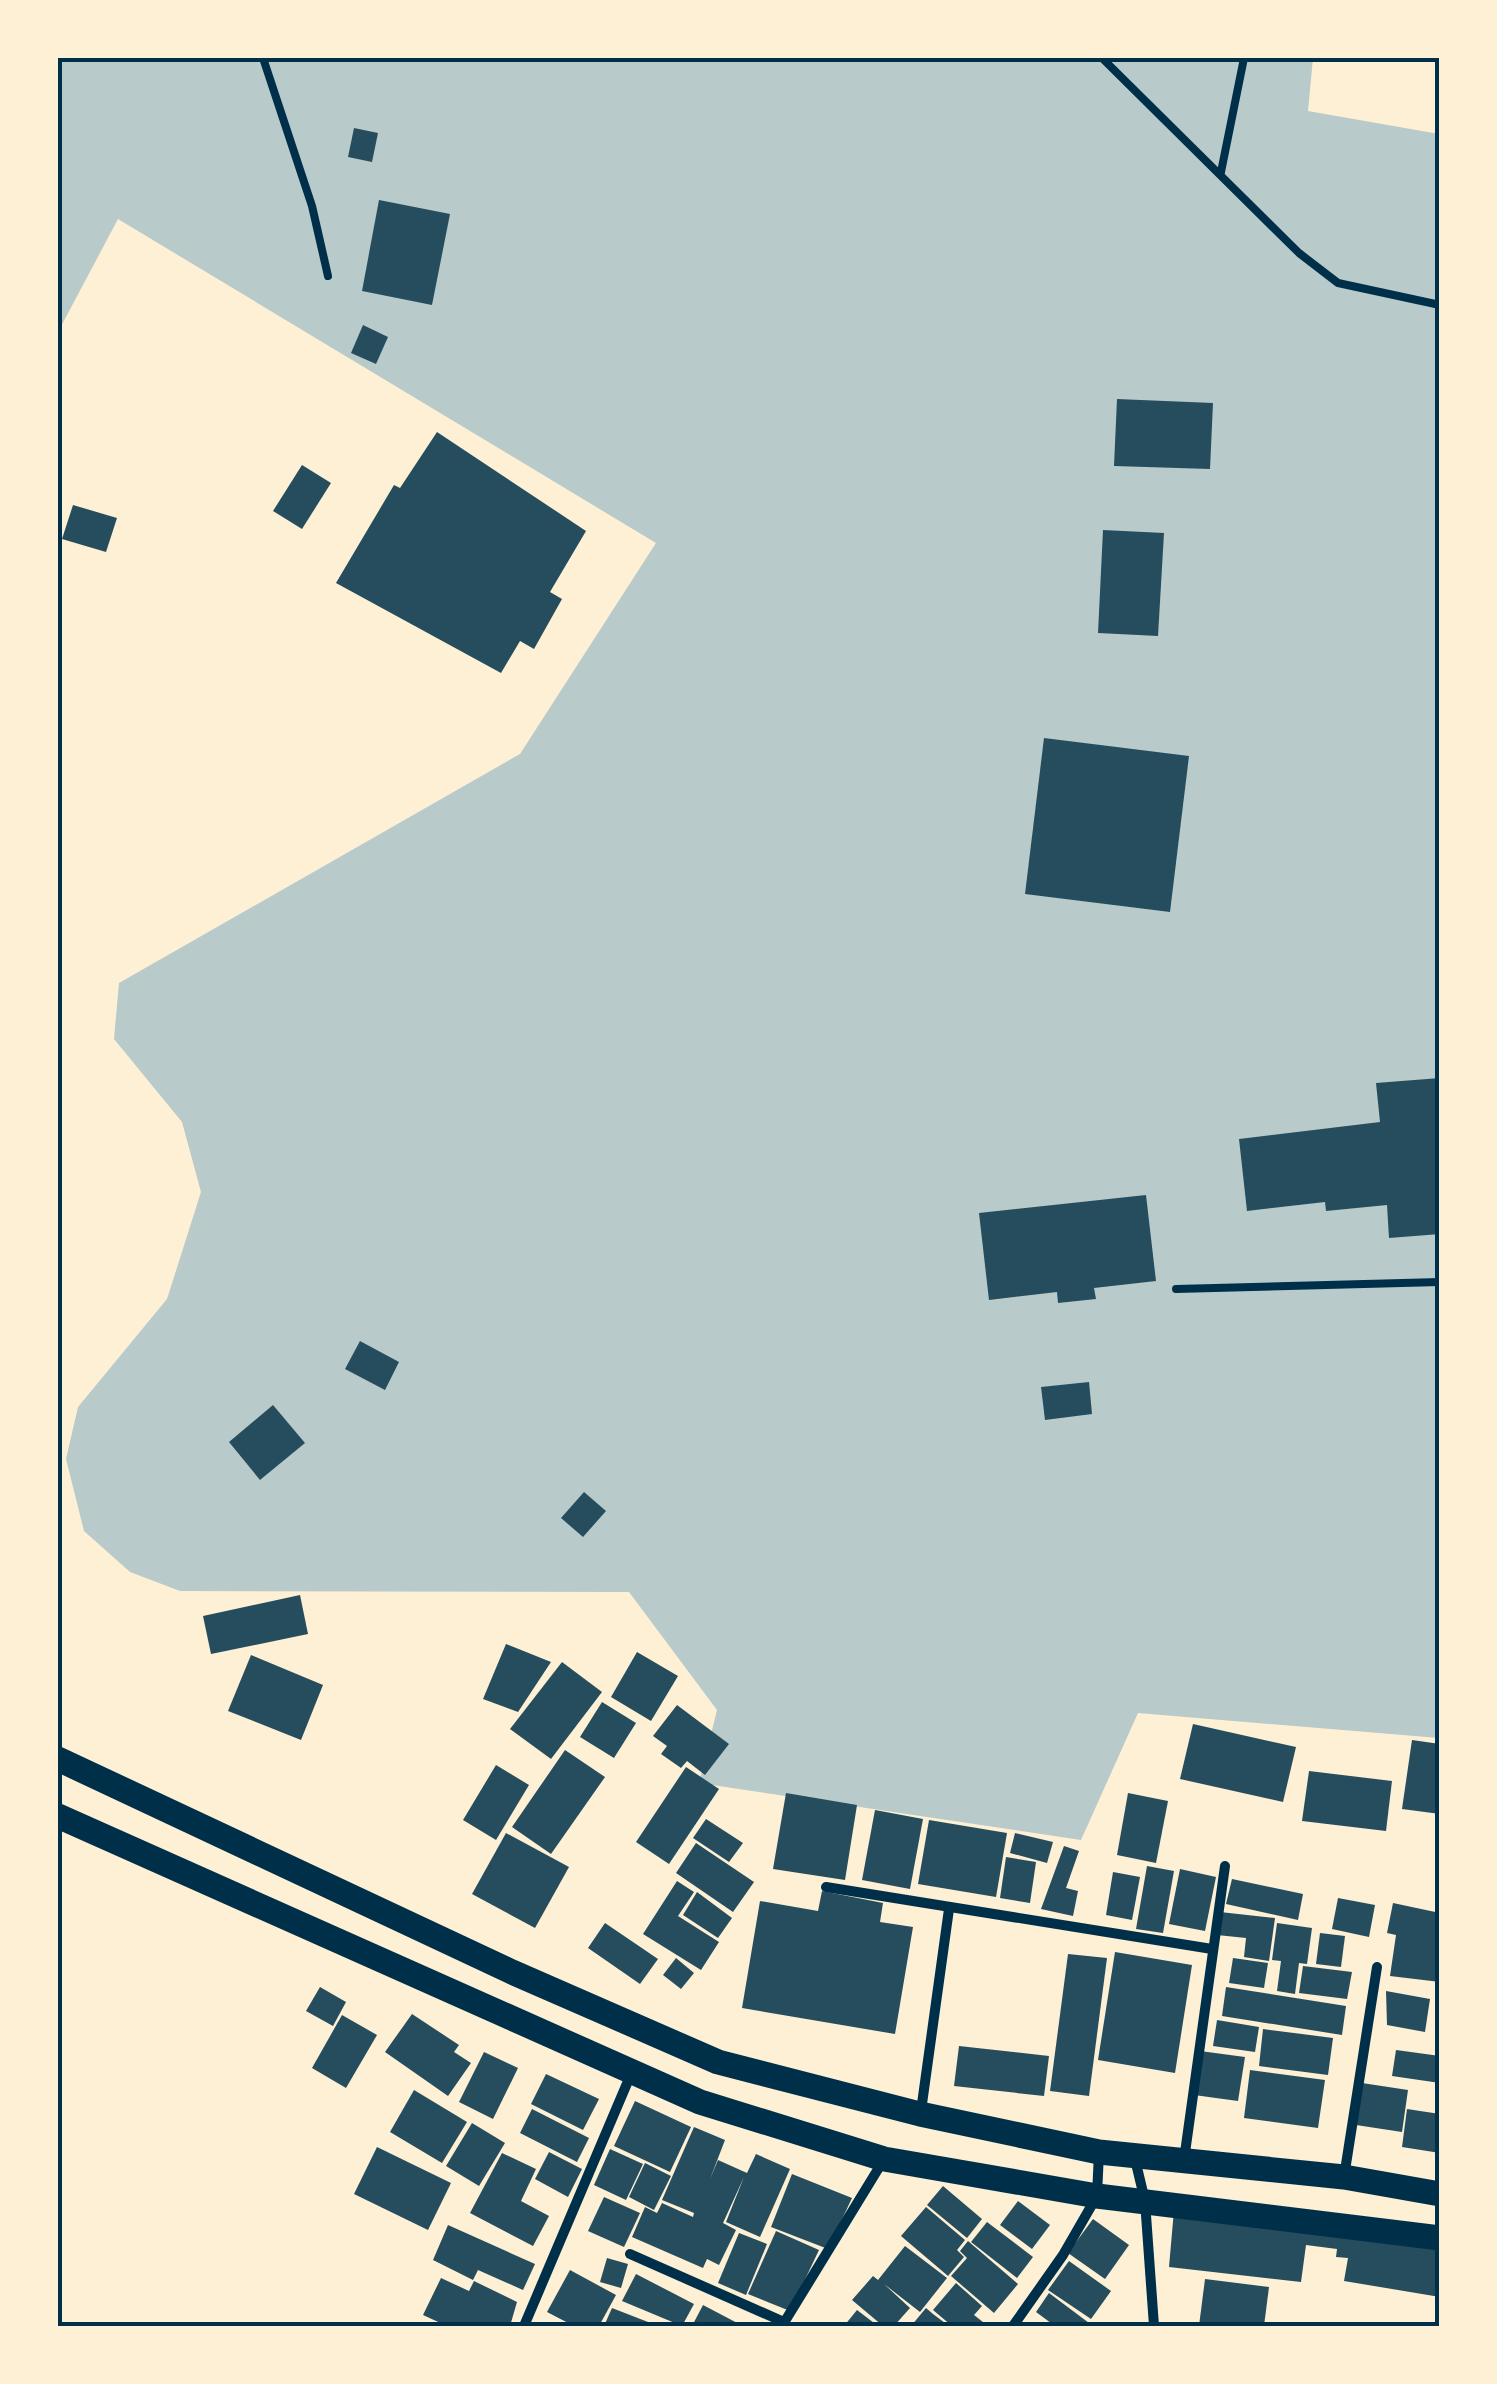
<svg xmlns="http://www.w3.org/2000/svg" width="1497" height="2384" viewBox="0 0 1497 2384" font-family="'Space Grotesk',sans-serif">
  <style>
    .green { fill: #b9caca }
    .building { fill: #264d5e }
    .lines { fill: none; stroke-linecap: round; stroke-linejoin: round }
    .service { stroke: #003049; stroke-width: 8 }
    .minor { stroke: #003049; stroke-width: 10 }
    .primary { stroke: #003049; stroke-width: 25 }
    .neatline { fill: none; stroke: #003049; stroke-width: 4 }
  </style>
  <rect width="100%" height="100%" fill="#fdf0d5"/>
  <path class="green" d="M58,58H1313L1308,111L1439,134V1738L1138,1713L1081,1840L699,1783L717,1710L629,1592L180,1591L130,1572L84,1531L66,1459L78,1407L167,1299L201,1192L182,1122L114,1039L119,983L520,754L656,543L118,219L58,332Z"/>
  <g class="building">
    <path d="M354,128L378,133L372,162L348,157Z"/>
    <path d="M379,200L450,214L432,305L362,291Z"/>
    <path d="M363,325L388,337L376,364L351,353Z"/>
    <path d="M1117,399L1213,403L1210,469L1114,466Z"/>
    <path d="M437,432L586,531L550,592L562,599L534,649L520,641L501,673L336,583L394,485L400,488Z"/>
    <path d="M302,465L331,483L302,529L273,511Z"/>
    <path d="M73,505L117,518L106,552L62,539Z"/>
    <path d="M1103,530L1164,533L1158,636L1098,633Z"/>
    <path d="M1044,738L1189,756L1170,912L1025,894Z"/>
    <path d="M1440,1078V1234L1389,1238L1387,1205L1326,1211L1325,1202L1247,1211L1239,1139L1380,1122L1376,1083Z"/>
    <path d="M1146,1195L1156,1281L1094,1288L1096,1299L1058,1303L1057,1292L989,1300L979,1213Z"/>
    <path d="M360,1341L399,1362L385,1390L345,1369Z"/>
    <path d="M1089,1382L1092,1414L1045,1420L1041,1387Z"/>
    <path d="M273,1405L305,1443L260,1480L229,1442Z"/>
    <path d="M584,1492L606,1511L583,1537L561,1518Z"/>
    <path d="M300,1595L308,1634L211,1654L203,1616Z"/>
    <path d="M506,1644L551,1662L518,1712L483,1699Z"/>
    <path d="M637,1652L678,1676L651,1721L611,1697Z"/>
    <path d="M251,1655L323,1685L301,1740L228,1711Z"/>
    <path d="M562,1662L602,1692L551,1759L510,1729Z"/>
    <path d="M602,1702L636,1723L614,1758L580,1737Z"/>
    <path d="M677,1705L729,1744L705,1775L687,1761L681,1768L661,1754L667,1746L653,1736Z"/>
    <path d="M1193,1724L1296,1747L1283,1802L1180,1779Z"/>
    <path d="M1412,1740L1440,1744V1814L1402,1809Z"/>
    <path d="M565,1750L605,1777L551,1854L512,1827Z"/>
    <path d="M496,1765L529,1785L496,1840L463,1820Z"/>
    <path d="M686,1767L719,1789L669,1864L636,1842Z"/>
    <path d="M1309,1771L1392,1781L1386,1831L1302,1821Z"/>
    <path d="M786,1793L857,1805L845,1880L773,1869Z"/>
    <path d="M1128,1793L1168,1801L1156,1863L1117,1855Z"/>
    <path d="M875,1810L923,1819L910,1889L862,1880Z"/>
    <path d="M706,1819L743,1843L729,1862L693,1838Z"/>
    <path d="M929,1820L1007,1833L996,1897L918,1884Z"/>
    <path d="M506,1833L569,1867L535,1928L472,1894Z"/>
    <path d="M1015,1833L1053,1842L1047,1863L1010,1853Z"/>
    <path d="M696,1843L754,1882L733,1912L676,1873Z"/>
    <path d="M1064,1846L1079,1851L1066,1888L1078,1891L1073,1916L1041,1909Z"/>
    <path d="M1006,1857L1036,1862L1030,1903L1000,1898Z"/>
    <path d="M1147,1866L1174,1871L1163,1933L1136,1929Z"/>
    <path d="M1180,1869L1216,1877L1205,1931L1169,1924Z"/>
    <path d="M1113,1872L1140,1877L1132,1920L1106,1915Z"/>
    <path d="M1232,1879L1303,1894L1298,1920L1226,1904Z"/>
    <path d="M677,1881L694,1892L678,1916L719,1942L701,1970L643,1934Z"/>
    <path d="M822,1891L883,1903L880,1922L913,1927L895,2034L742,2008L760,1901L818,1911Z"/>
    <path d="M697,1892L732,1918L718,1938L683,1915Z"/>
    <path d="M1338,1898L1375,1905L1369,1937L1332,1929Z"/>
    <path d="M1393,1903L1440,1913V1982L1390,1976L1396,1935L1387,1933Z"/>
    <path d="M1220,1912L1275,1918L1269,1961L1244,1957L1246,1938L1217,1935Z"/>
    <path d="M605,1923L658,1959L640,1984L588,1948Z"/>
    <path d="M1277,1923L1312,1928L1307,1964L1299,1963L1295,1994L1277,1991L1281,1961L1272,1960Z"/>
    <path d="M1320,1933L1345,1936L1341,1967L1316,1964Z"/>
    <path d="M1115,1952L1192,1965L1175,2073L1098,2060Z"/>
    <path d="M1068,1954L1107,1958L1089,2096L1050,2091Z"/>
    <path d="M676,1958L694,1973L681,1989L663,1975Z"/>
    <path d="M1233,1958L1268,1963L1264,1988L1229,1983Z"/>
    <path d="M1303,1966L1352,1972L1347,1999L1299,1993Z"/>
    <path d="M320,1987L346,2002L333,2026L306,2011Z"/>
    <path d="M1226,1987L1346,2006L1342,2035L1222,2016Z"/>
    <path d="M1386,1991L1430,1999L1425,2032L1387,2025Z"/>
    <path d="M412,2014L459,2045L454,2052L471,2063L448,2096L385,2052Z"/>
    <path d="M342,2015L377,2035L346,2088L312,2068Z"/>
    <path d="M1217,2020L1259,2027L1255,2052L1213,2046Z"/>
    <path d="M1263,2029L1333,2038L1328,2075L1259,2066Z"/>
    <path d="M959,2046L1049,2056L1044,2096L954,2086Z"/>
    <path d="M1396,2050L1440,2056V2083L1392,2076Z"/>
    <path d="M1200,2051L1245,2057L1238,2101L1194,2095Z"/>
    <path d="M484,2052L518,2068L493,2119L459,2102Z"/>
    <path d="M1250,2070L1325,2080L1318,2128L1244,2118Z"/>
    <path d="M546,2074L599,2099L583,2130L531,2104Z"/>
    <path d="M1362,2083L1408,2090L1402,2132L1356,2125Z"/>
    <path d="M414,2090L467,2122L442,2163L390,2132Z"/>
    <path d="M635,2101L691,2127L670,2172L614,2146Z"/>
    <path d="M532,2109L589,2138L577,2162L520,2133Z"/>
    <path d="M1407,2109L1440,2114V2153L1402,2147Z"/>
    <path d="M472,2123L505,2143L479,2186L446,2166Z"/>
    <path d="M694,2127L725,2140L710,2179L718,2160L747,2173L756,2154L790,2169L760,2237L726,2222L744,2177L723,2223L736,2230L719,2265L707,2259L703,2268L632,2237L645,2207L657,2213L662,2203L693,2217L694,2213L662,2200Z"/>
    <path d="M377,2147L451,2183L428,2230L354,2194Z"/>
    <path d="M610,2149L643,2164L626,2200L594,2185Z"/>
    <path d="M549,2152L582,2169L568,2197L535,2179Z"/>
    <path d="M502,2153L536,2169L521,2201L549,2216L533,2246L470,2213Z"/>
    <path d="M645,2163L671,2176L654,2210L629,2197Z"/>
    <path d="M792,2174L852,2198L828,2249L771,2227Z"/>
    <path d="M943,2186L982,2219L967,2238L927,2205Z"/>
    <path d="M604,2197L640,2213L624,2247L588,2231Z"/>
    <path d="M1018,2201L1050,2225L1032,2249L1000,2225Z"/>
    <path d="M926,2207L965,2240L957,2250L964,2257L948,2276L901,2236Z"/>
    <path d="M1174,2210L1440,2250V2297L1344,2281L1348,2258L1336,2257L1337,2249L1306,2245L1301,2282L1169,2267Z"/>
    <path d="M1093,2219L1129,2245L1105,2279L1068,2253Z"/>
    <path d="M987,2222L1033,2257L1017,2278L971,2242Z"/>
    <path d="M448,2225L535,2264L523,2290L478,2270L473,2280L433,2260Z"/>
    <path d="M776,2231L819,2250L790,2311L748,2294Z"/>
    <path d="M739,2233L767,2244L746,2295L718,2283Z"/>
    <path d="M968,2241L1018,2284L994,2313L951,2276L967,2258L960,2251Z"/>
    <path d="M905,2246L947,2278L920,2312L884,2284L910,2308L894,2326H883L852,2300L873,2276L878,2280Z"/>
    <path d="M607,2258L628,2264L621,2288L600,2282Z"/>
    <path d="M1069,2261L1111,2291L1091,2319L1048,2290Z"/>
    <path d="M570,2270L616,2295L599,2326H574L547,2312Z"/>
    <path d="M636,2274L694,2304L682,2326L622,2301Z"/>
    <path d="M441,2278L469,2291L474,2281L517,2302L510,2326H447L423,2315Z"/>
    <path d="M1205,2279L1269,2287L1264,2326H1199Z"/>
    <path d="M956,2283L982,2306L974,2315L988,2326H952L933,2310Z"/>
    <path d="M1049,2293L1093,2326H1055L1036,2312Z"/>
    <path d="M703,2305L743,2326H692Z"/>
    <path d="M612,2308L648,2322L646,2326H604Z"/>
    <path d="M926,2308L933,2314L949,2326H911Z"/>
    <path d="M857,2310L878,2326H844Z"/>
  </g>
  <g class="lines">
    <g class="service">
      <path d="M263,58L312,206L328,276"/>
      <path d="M1102,58L1299,253L1338,283L1440,305"/>
      <path d="M1221,172L1244,58"/>
      <path d="M1176,1289L1440,1282"/>
    </g>
    <g class="minor">
      <path d="M826,1887L1212,1949"/>
      <path d="M921,2111L949,1909"/>
      <path d="M1135,2159L1145,2201L1154,2326"/>
      <path d="M1184,2160L1225,1866"/>
      <path d="M1344,2177L1377,1967"/>
      <path d="M630,2254L784,2322"/>
      <path d="M524,2326L631,2074"/>
      <path d="M782,2326L883,2161"/>
      <path d="M1013,2326L1063,2255L1097,2196L1099,2152"/>
    </g>
    <g class="primary">
      <path d="M58,1759L512,1972L718,2062L920,2114L1099,2152L1344,2177L1440,2194"/>
      <path d="M58,1816L700,2102L884,2159L1097,2196L1440,2238"/>
    </g>
  </g>
  <rect width="1497" height="2384" fill="none" stroke="#fdf0d5" stroke-width="120"/>
  <rect x="60" y="60" width="1377" height="2264" class="neatline"/>
</svg>
